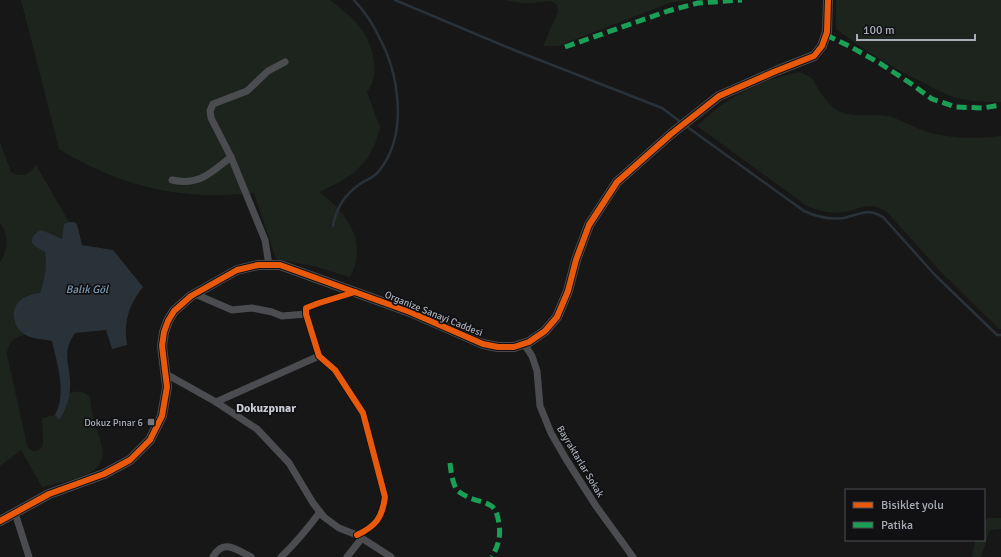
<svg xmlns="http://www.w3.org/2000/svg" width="1001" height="557" viewBox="0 0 1001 557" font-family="Signika,sans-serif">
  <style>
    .green { fill: #1d241e }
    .water { fill: #2a3239 }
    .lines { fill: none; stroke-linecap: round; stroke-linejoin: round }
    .stream { stroke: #2a3239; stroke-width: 2.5 }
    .street { stroke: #4b4c50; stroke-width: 7 }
    .secondary { stroke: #4a4a4e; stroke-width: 10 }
    .quiet { stroke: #1a9f57; stroke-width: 5; stroke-dasharray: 10 5; stroke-linecap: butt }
    .cycleway-casing { stroke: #111113; stroke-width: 8 }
    .cycleway { stroke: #e8590c; stroke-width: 6 }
    .poi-dot { fill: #757880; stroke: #111113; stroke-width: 1.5 }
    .labels { text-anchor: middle; stroke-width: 3.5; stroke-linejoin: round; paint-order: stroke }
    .street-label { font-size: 10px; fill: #a8adb8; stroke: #111113 }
    .poi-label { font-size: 10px; fill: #a8adb8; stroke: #111113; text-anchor: end }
    .water-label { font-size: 11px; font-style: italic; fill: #7f9bb3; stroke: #111113 }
    .quarter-label { font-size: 12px; font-weight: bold; fill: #c9ccd4; stroke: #111113 }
  </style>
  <rect width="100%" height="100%" fill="#171717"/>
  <g class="green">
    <path d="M21,0H330C341,9 354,18 362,30C372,44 377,64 373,81C372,85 369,89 367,92L380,128L375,144L367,159L355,172L340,182L319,192C347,213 369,242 350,277L317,267L276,259L254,193C182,201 121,187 59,149Z"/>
    <path d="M504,0H693L672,2L558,46H543L558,12L557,5L551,1L532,3H522Z"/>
    <path d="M836,0H1001V102C988,102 974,102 961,99C947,96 935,89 922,82C891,67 863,49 836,29Z"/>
    <path d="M799,72C803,74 807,75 810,77C813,79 815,84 817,87C823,96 828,104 837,110C853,119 871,113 888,116C900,119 910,126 922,130C947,139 975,139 1001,136V329H999L940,271L887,212C867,200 863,209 844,212C831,214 819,211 807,206L697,126C725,98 759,80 799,72Z"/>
    <path d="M0,142L11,172C20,178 30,175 36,165L69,222L64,224L62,239L42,230L34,245L45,252C47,267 45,279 40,293C15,294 4,319 25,335C14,336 7,344 7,355L27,445C28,448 30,450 34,451C37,451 40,450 42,447C44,442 42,424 42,418L55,415L59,419L66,406L69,394C77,390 83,391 90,397C91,406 92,415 95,424C97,432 101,440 102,448C104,456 101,465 94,470C85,478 54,484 42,487L21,450L0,466V262C8,252 9,233 0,223Z"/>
    <path d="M987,518H1001V529L990,530L981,557H972L975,540H984V522Z"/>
  </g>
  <path class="water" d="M69,222H74L77,224L82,245L113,250L143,287C129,304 123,323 127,345L112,349L106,330L75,333C62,352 69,361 70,381C71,395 67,408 59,420L55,415C67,394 57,363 52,341C43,339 32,339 24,334C20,331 16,327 15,322C9,304 25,294 40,293C45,279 47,267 45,252C42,250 37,248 34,245C28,239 36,232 42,230L62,239L64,224Z"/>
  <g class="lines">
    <g class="stream">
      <path d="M395,0L514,50L662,108L682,123"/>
      <path d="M686,126L804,211C817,217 830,220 844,218C859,215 867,207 883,217L935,275L997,335H1001"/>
      <path d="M333,226C336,209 345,194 360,184C367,179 374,178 379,171C409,134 399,73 378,35C372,22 363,10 354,0"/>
    </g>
    <g class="street">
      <path d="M172,180C200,186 210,173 231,157"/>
      <path d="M269,265L265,240L231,157L211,118L210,111L213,104L247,91L268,71L285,62"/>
      <path d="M355,292L319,303L306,308V314L319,356L335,370L363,413L385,497C382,518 376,526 357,535"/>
      <path d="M195,294L232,310L252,308L272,312L282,316L306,314"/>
      <path d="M524,344L532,356L537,371L540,406L551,433L566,459L596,506L633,557"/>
      <path d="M166,374L216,402L257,429L289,463L313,503L324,517L339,528L357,535L391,557"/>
      <path d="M216,402L319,356"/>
      <path d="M15,513L29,557"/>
      <path d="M213,557C223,538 237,550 251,557"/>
      <path d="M281,557C296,543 308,528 320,512"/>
      <path d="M347,557L362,538"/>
    </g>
    <path class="secondary" d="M0,521L49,494L104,474L130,460L150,440L162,416L167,387L162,346L164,332L168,321L174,311L191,296L237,270L258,265H280L410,312L483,344L498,347H514L529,342L545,331L557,317L568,291L576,260L589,225L617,182L671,134L719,96L776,71L814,56L822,46L827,32L828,0"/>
    <g class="quiet">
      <path d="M826,35L851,47L881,64L910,83L932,99L956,107L983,108L1001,105"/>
      <path d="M565,47L668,11L698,3L742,0"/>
      <path d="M450,463C451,472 452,482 457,490C461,494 466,496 470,498C489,505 496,502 499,524C501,537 498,546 492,557"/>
    </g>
    <defs>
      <g id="cycleway">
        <path d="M355,292L319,303L306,308V314L319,356L335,370L363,413L385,497C382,518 376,526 357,535"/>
        <path d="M0,521L49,494L104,474L130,460L150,440L162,416L167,387L162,346L164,332L168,321L174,311L191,296L237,270L258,265H280L410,312L483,344L498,347H514L529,342L545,331L557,317L568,291L576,260L589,225L617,182L671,134L719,96L776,71L814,56L822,46L827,32L828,0"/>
      </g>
    </defs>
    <use href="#cycleway" class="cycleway-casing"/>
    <use href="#cycleway" class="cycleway"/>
  </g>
  <rect class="poi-dot" x="147" y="418" width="8" height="8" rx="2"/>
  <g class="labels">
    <g class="street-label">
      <text transform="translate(434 313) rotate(22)" y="4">Organize Sanayi Caddesi</text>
      <text transform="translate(581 461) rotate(59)" y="4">Bayraktarlar Sokak</text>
    </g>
    <g class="poi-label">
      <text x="143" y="426">Dokuz Pınar 6</text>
    </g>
    <g class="water-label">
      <text x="87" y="293">Balık Göl</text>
    </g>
    <g class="quarter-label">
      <text x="266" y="412">Dokuzpınar</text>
    </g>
  </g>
  <rect x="845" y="489" width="140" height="52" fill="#111113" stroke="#4d4f55"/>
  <rect x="853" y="502" width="20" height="6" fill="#e8590c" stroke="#4d4f55"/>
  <text x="881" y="509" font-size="12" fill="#a8adb8">Bisiklet yolu</text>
  <rect x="853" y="522" width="20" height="6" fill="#1a9f57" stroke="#4d4f55"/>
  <text x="881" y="529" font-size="12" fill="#a8adb8">Patika</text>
  <path d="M857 34v6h118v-6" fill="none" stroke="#a8adb8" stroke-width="2"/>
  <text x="863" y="34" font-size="12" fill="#a8adb8" stroke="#111113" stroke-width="3" paint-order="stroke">100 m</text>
</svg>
